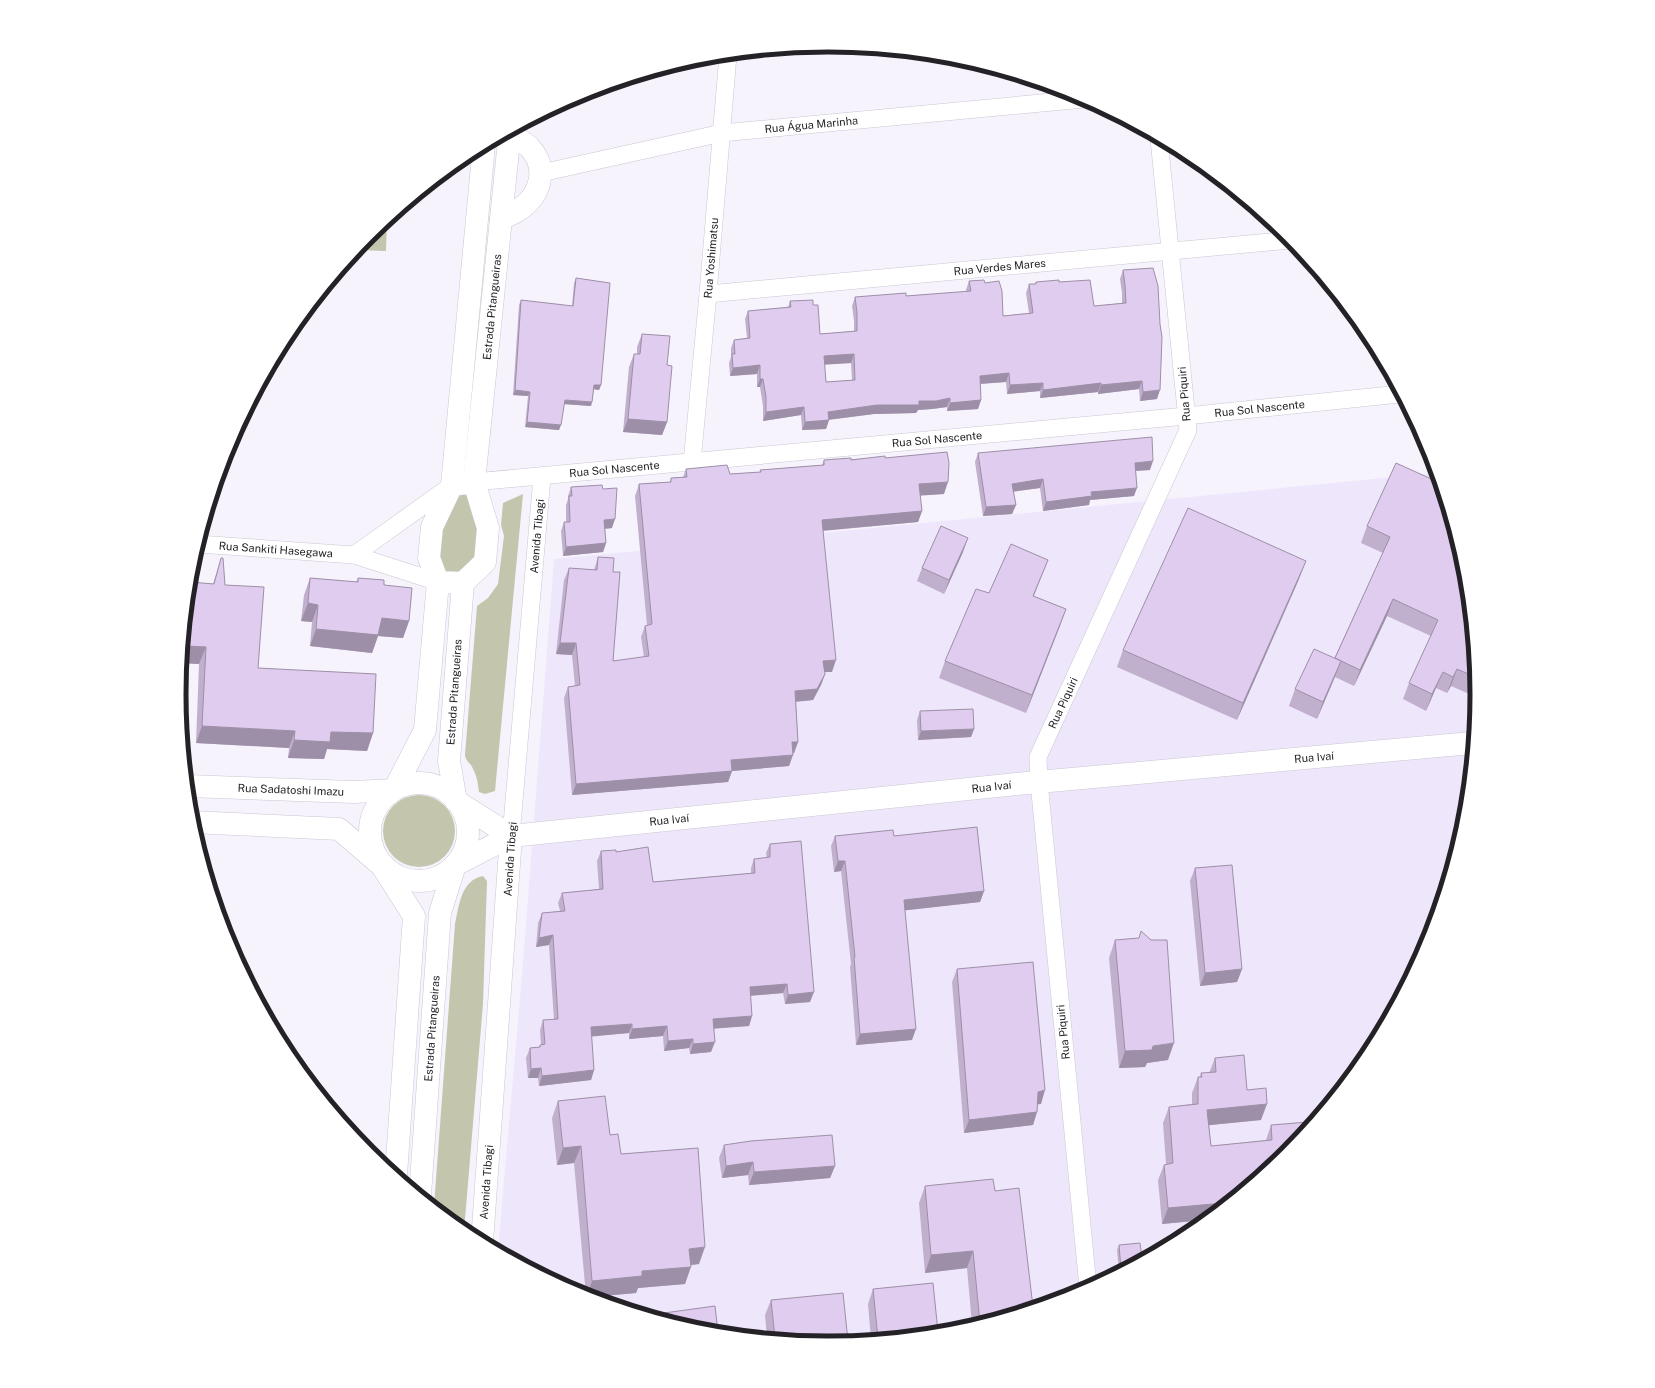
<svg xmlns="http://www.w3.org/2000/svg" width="1655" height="1388" viewBox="0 0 1655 1388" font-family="'Public Sans',sans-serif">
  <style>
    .built { fill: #eee7fb }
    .green { fill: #c3c6ac }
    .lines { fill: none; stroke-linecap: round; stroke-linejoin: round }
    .minor-casing { stroke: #cbc6d2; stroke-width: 18 }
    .tertiary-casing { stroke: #cbc6d2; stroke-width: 23 }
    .minor { stroke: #fff; stroke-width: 17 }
    .tertiary { stroke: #fff; stroke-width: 22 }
    .wall { fill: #c1afce; fill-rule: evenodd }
    .shaded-wall { fill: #9d8fa7 }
    .building { fill: #e0ccef; stroke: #9d8fa7; fill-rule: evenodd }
    .labels { text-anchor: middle; stroke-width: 3; stroke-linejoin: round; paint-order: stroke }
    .street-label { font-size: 11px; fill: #242226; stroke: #fff }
    .rim { fill: none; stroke: #242226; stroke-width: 5 }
  </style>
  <rect width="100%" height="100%" fill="#f7f3fd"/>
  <path class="built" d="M1435,473L1464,568L1476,694L1464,821L1427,943L1367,1055L1286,1153L1188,1234L1076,1294L954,1331L827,1343L701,1330L579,1294L498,1250L523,963L554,559Z"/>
  <g class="green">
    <path d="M387,220L386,251L357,250L369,235Z"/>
    <path d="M468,492L481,537L471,570L446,574L439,568L440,531L458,493Z"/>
    <path d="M523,494L495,791L485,794L479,792C478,784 477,776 473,769C471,763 466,762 465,755L477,606L488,598L498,584L504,536L501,525L503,503Z"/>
    <circle cx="419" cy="831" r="36"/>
    <path d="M483,876L487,881L483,1004L464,1231L434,1206L455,924C459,906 461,880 483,876Z"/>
  </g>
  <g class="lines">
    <defs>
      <g id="minor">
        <path id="s1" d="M541,173L722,133L1084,99"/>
        <path id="s2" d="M708,294L1290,240"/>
        <path id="s3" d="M692,462L708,294L728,55"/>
        <path id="s4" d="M474,482L1186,416L1400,394"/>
        <path id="s5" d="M198,544L354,555L438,582"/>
        <path d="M354,555L452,485"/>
        <path id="s6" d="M511,836L542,477"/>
        <path id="s7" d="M1088,1287L1039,782L1038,757L1188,430L1159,139"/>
      </g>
      <g id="tertiary">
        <path d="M501,219C507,216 515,213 520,209C541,195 548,167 530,148C525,142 517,139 510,135"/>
        <path id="s8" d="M474,482L510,131"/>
        <path d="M474,482L488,528L485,562L463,583L438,582L429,558L432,527L452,485Z"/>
        <path d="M452,485L484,145"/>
        <path d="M463,583L449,761L456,801L511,836"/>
        <circle cx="419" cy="832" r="49"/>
        <path id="s9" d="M188,786L354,792L394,790L425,730L438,582"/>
        <path d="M191,822L339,829L382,866L414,916L396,1175"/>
        <path id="s10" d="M420,1195L440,913L455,865L511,836L1027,783L1472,743"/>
        <path id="s11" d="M482,1242L511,836"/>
      </g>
    </defs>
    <use href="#minor" class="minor-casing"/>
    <use href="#tertiary" class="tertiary-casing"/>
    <use href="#minor" class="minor"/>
    <use href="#tertiary" class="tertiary"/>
  </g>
  <g class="wall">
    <path d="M1123,270L1157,399L1140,401L1139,389L1098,394V392L1040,398V391L1007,394L1006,382L980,384L981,400L978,409L947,411V407L932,409L918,410L916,413L874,414L829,420L826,429L802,430L801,415L763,421V406L760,387H757V374L730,376L729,363L731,357V348L734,340L747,338L745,319L748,311L788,307L790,301L813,305L820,334L854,331V321L852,306L855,297L906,296L966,292V290L969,281L985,283L1003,316L1029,313L1026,293L1029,284H1035L1036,282H1059L1094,306L1122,303V293L1120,279ZM851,363L852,380L826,382L824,364Z"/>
    <path d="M576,278L601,385L599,390L594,389L591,406L564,404L559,430L525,427L528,396L513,395L519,305L521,300L572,306L574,283Z"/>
    <path d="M642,334L667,365V422L662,435L623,432L629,367L634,354H637V347Z"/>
    <path d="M978,453L1150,470L1136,471L1134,496L1090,500L1089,505L1043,511L1040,488L1013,492L1016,505L1012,514L983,516L975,462Z"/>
    <path d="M885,458L944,494L920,495L922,511L918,522L823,531L832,672H825V674L821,685L813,700L796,702L798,742L794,753H793L789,766L732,771L728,782L572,795L564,698L568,687L575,686L572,655L556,654L564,580L569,568L594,570L598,557L613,572V661L644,657L641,637L645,626L647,625L635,496L639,484L670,482L671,478L683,477L686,469L730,474L760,472V470L822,465L824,460Z"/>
    <path d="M571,487L612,528L605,529L606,543L603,552L563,556L561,531L564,522H566V505L568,499V496Z"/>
    <path d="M1367,526L1464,568L1476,694V697L1451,686L1447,693L1436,688L1426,711L1403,699L1409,683L1431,636L1387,616L1354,686L1335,677L1317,719L1289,706L1295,689L1334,659L1383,553L1361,543Z"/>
    <path d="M963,552L944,594L917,581L922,568Z"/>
    <path d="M221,558L225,585L258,668L373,733L367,751L327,749L324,759L288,758L289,748L196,743L199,664L182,663L190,582L213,584Z"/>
    <path d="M1048,560L1034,596L1066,609L1026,713L939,678L945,661L989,593Z"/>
    <path d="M310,578L356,582L358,578L384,585L409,621L403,638L378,636L372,653L310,646L312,622L301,621L304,595Z"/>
    <path d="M1299,579L1237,720L1117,667L1123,650Z"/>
    <path d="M920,711L974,729L971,737L918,740L917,720Z"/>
    <path d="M835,836H894L984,891L980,902L905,910L912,1040L856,1045L850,967L851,964L841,871L834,872L831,846Z"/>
    <path d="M770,844L810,1002L785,1004L783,993L750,996L752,1016L749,1026L714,1028L711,1052L690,1054L689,1048L664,1051L663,1036L629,1039V1033L591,1036L594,1070L591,1080L539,1086L538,1078H528L526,1058L530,1048L539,1047L541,1045L540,1030L543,1020H554L549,945L536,947L538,923L542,913L560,911L558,903L562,893L599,889L597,861L601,851L616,852L653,882L751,873V868L754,859L767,858L766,853Z"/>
    <path d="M1195,868L1242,969L1237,982L1200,986L1190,881Z"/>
    <path d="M1115,940L1168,1060L1147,1063L1145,1067L1119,1068L1109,958Z"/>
    <path d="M957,969L1041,1104H1038L1037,1112L1033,1125L964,1133L952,982Z"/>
    <path d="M1215,1058L1247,1090L1261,1120L1209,1125L1211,1146L1266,1140L1271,1125L1286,1153L1204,1220L1162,1224L1158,1180L1164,1165L1166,1164L1163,1123L1169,1107L1192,1104V1093L1198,1077H1200L1201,1073H1209Z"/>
    <path d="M558,1101L610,1135L621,1154L699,1264L690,1265L685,1284L638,1288L636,1293L591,1297L586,1296L574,1163L557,1165L552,1118Z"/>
    <path d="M724,1145L835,1166L830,1178L749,1185L748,1175L722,1178L719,1158Z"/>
    <path d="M925,1186L995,1191L1033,1307L972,1325L967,1268L925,1273L919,1203Z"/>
    <path d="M1119,1245L1142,1258L1119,1270L1117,1250Z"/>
    <path d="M873,1289L938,1332L871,1339L868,1304Z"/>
    <path d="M771,1300L827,1343L767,1337L765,1315Z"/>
    <path d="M664,1313L701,1330L662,1319Z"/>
  </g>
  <g class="shaded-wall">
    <path d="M854,354L851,363L821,365L824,356Z"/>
    <path d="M760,365L757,374L730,376L733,368Z"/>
    <path d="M1009,373L1006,382L977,384L980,376Z"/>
    <path d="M760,379H763L760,387H757Z"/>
    <path d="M1142,381L1139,389L1098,394L1101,385Z"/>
    <path d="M1043,383L1040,391L1007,394L1010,385Z"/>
    <path d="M1101,383L1098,392L1040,398L1043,390Z"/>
    <path d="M594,385H601L599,390L592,389Z"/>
    <path d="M515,390L530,392L528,396L513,395Z"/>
    <path d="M1160,390L1157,399L1140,401L1143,392Z"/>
    <path d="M950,398L947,407L932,409L918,410L916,413L874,414L825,420L828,412L877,405Z"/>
    <path d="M565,400L592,402L591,406L563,404Z"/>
    <path d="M981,400L978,409L947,411L950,403Z"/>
    <path d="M804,407L801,415L763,421L766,412Z"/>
    <path d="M628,419L667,422L662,435L623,432Z"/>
    <path d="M829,420L826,429L802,430L805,422Z"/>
    <path d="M527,422L561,425L559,430L525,427Z"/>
    <path d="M1153,461L1150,470L1132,471L1135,463Z"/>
    <path d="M1043,479L1040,488L1009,492L1012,484Z"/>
    <path d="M948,482L944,494L915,496L919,484Z"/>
    <path d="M1137,488L1134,496L1090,500L1089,505L1043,511L1046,502L1091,492Z"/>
    <path d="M1016,505L1012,514L983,516L986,507Z"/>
    <path d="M922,511L918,522L818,531L822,520Z"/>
    <path d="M615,519L612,528L601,529L604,520Z"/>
    <path d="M968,538L963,552L944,594L949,580Z"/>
    <path d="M606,543L603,552L563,556L566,547Z"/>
    <path d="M1306,561L1299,579L1237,720L1243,703Z"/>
    <path d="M1393,599L1387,616L1354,686L1360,670Z"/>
    <path d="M308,603L318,605L312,622L301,621Z"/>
    <path d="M1066,609L1060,626L1026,713L1032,695Z"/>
    <path d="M382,618L409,621L403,638L378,636L372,653L310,646L316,629Z"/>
    <path d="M185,627H189L183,644Z"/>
    <path d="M560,643H576L572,655L556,654Z"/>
    <path d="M187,646L206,647L199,664L182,663V661Z"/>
    <path d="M836,660L832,672H819L823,661Z"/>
    <path d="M1341,661L1334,679L1317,719L1323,702Z"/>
    <path d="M1457,669L1451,686L1447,693L1453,677Z"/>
    <path d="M1443,672L1436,688L1426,711L1432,694Z"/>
    <path d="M825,674L821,685L813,700L791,702L795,691Z"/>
    <path d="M202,726L295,731L289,748L196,743Z"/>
    <path d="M974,729L971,737L918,740L921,731Z"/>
    <path d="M331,732L373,733L367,751L327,749L324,759L288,758L294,740Z"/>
    <path d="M792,742H798L794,753L788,754Z"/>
    <path d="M793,755L789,766L732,771L728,782L572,795L576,784L731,760Z"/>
    <path d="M838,861H845L841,871L834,872Z"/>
    <path d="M984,891L980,902L900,911L904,900Z"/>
    <path d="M553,935L549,945L536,947L539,938Z"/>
    <path d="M1242,969L1237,982L1200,986L1205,973Z"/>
    <path d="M787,984L783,993L746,996L750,987Z"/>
    <path d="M814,992L810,1002L785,1004L788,995Z"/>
    <path d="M752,1016L749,1026L710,1029L713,1019Z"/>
    <path d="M632,1024L629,1033L587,1037L591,1027Z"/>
    <path d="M667,1026L663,1036L629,1039L632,1029Z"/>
    <path d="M916,1029L912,1040L856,1045L860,1034Z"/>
    <path d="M693,1039L689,1048L664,1051L668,1041Z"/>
    <path d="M715,1042L711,1052L690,1054L693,1044Z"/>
    <path d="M1174,1043L1168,1060L1147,1063L1145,1067L1119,1068L1125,1051Z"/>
    <path d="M541,1068L538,1078H528L531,1069Z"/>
    <path d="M594,1070L591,1080L539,1086L542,1076Z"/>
    <path d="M1045,1090L1041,1104L1033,1105L1038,1092Z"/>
    <path d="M1267,1104L1261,1120L1201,1126L1207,1110Z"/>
    <path d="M1037,1112L1033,1125L964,1133L969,1120Z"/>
    <path d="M581,1146L574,1163L557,1165L563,1148Z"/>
    <path d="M753,1162L748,1175L722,1178L726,1166Z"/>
    <path d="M835,1166L830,1178L749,1185L754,1172Z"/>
    <path d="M1224,1203V1204L1204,1220L1162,1224L1168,1208Z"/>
    <path d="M705,1247L699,1264L683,1266L689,1249Z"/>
    <path d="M973,1251L967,1268L925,1273L931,1255Z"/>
    <path d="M691,1267L685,1284L638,1288L636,1293L591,1297L587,1296L592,1281L642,1271Z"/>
  </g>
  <g class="building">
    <path d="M1153,268L1158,286L1160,324L1162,337L1160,390L1143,392L1142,381L1101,385V383L1043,390V383L1010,385L1009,373L980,376L981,400L950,403V398L936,401H919V405H877L828,412L829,420L805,422L804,407L766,412V397L763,379H760V365L733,368L732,354H735L734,340L750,338L748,311L791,307L790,301L813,300V305H818L820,334L857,331V312L855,297L906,293V296L971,291L969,281L984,280L985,283L999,281L1002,291L1003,316L1033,313L1029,284H1036V282L1059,280V282L1090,280L1094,306L1126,303L1125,285L1123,270ZM854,354L855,380L826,382L824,356Z"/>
    <path d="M576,278L610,283L601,385H594L592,402L565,400L561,425L527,422L530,392L515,390L521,300L573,306Z"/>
    <path d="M642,334L670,336L667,365L672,366L667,422L628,419L634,354H640Z"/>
    <path d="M1152,437L1153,461L1135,463L1137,488L1091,492L1092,496L1046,502L1043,479L1012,484L1016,505L986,507L978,453Z"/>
    <path d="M947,452L949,463L948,482L919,484L922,511L822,520L836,660L823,661L825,674L817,689L795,691L798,742H792L793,755L731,760L732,771L576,784L568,687L580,685L576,643H560L569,568L597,570L598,557L614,558L613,572H620L613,661L649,656L645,626L652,624L639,484L671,482V478L687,477L686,469L727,465L730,474L761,472L760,470L824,465V460L851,458V460L885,456V458Z"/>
    <path d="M1396,463L1438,482L1464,568L1475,677L1457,669L1453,677L1443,672L1432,694L1409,683L1438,620L1393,599L1360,670L1335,658L1390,537L1367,526Z"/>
    <path d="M602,485L603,489L617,488L615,519L604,520L606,543L566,547L564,522H570L569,496H572L571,487Z"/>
    <path d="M1188,508L1306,561L1243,703L1123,650Z"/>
    <path d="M941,526L968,538L949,580L922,568Z"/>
    <path d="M1011,544L1048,560L1033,596L1066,609L1032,695L945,661L976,589L989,593Z"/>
    <path d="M221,558H223L225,585L264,587L258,668L376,674L373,733L331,732L330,742L294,740L295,731L202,726L206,647L187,646L189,627H185L190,582L214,584Z"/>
    <path d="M310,578L358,582V578L384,580V585L412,588L409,621L382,618L378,635L316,629L318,605L308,603Z"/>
    <path d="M1314,649L1341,661L1323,702L1295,689Z"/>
    <path d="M973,709L974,729L921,731L920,711Z"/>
    <path d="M977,827L984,891L904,900L916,1029L860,1034L854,957H855L845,861H838L835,836L893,830L894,836Z"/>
    <path d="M801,841L814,992L788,995L787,984L750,987L752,1016L713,1019L715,1042L693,1044V1039L668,1041L667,1026L632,1029V1024L591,1027L594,1070L542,1076L541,1068L531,1069L530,1048L540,1047V1045L545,1044L543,1020L558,1019L553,935L539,938L542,913L565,911L562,893L603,889L601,851L616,850V852L648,847L653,882L755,873L754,859L770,857V844Z"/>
    <path d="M1232,865L1242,969L1205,973L1195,868Z"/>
    <path d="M1141,931L1151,940H1167L1174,1043L1153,1046L1152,1050L1125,1051L1115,940L1139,938Z"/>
    <path d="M1033,962L1045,1090L1038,1092L1037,1112L969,1120L957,969Z"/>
    <path d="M1244,1055L1247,1090L1266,1088L1267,1104L1207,1110L1211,1146L1272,1140L1271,1125L1308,1122V1127L1286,1153L1224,1204V1203L1168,1208L1164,1165L1173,1163L1169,1107L1198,1104V1077H1202L1201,1073L1216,1072L1215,1058Z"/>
    <path d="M605,1096L610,1135L618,1134L621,1154L698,1148L705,1247L689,1249L691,1267L642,1271V1276L592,1281L581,1146L563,1148L558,1101Z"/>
    <path d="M832,1135L835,1166L754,1172L753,1162L726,1166L724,1145L751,1141Z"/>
    <path d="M993,1179L995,1191L1019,1188L1033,1307L980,1323L973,1251L931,1255L925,1186Z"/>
    <path d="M1140,1243L1142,1258L1121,1269L1119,1245Z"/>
    <path d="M933,1283L938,1332L878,1338L873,1289Z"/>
    <path d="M843,1293L848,1341L827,1343L775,1338L771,1300Z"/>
    <path d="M715,1306L718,1332L701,1330L665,1320L664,1313Z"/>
  </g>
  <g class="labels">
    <g class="street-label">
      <text dy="4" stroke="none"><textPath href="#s1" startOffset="275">Rua Água Marinha</textPath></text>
      <text dy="4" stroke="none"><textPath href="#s3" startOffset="205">Rua Yoshimatsu</textPath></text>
      <text dy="4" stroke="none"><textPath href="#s2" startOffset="293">Rua Verdes Mares</textPath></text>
      <text dy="4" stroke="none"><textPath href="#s8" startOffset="176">Estrada Pitangueiras</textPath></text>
      <text transform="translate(1184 394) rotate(-95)" y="4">Rua Piquiri</text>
      <text dy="4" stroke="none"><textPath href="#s4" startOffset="789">Rua Sol Nascente</textPath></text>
      <text dy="4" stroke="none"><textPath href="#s4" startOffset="465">Rua Sol Nascente</textPath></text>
      <text dy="4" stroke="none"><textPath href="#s4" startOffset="141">Rua Sol Nascente</textPath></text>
      <text dy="4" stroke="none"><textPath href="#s6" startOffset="301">Avenida Tibagi</textPath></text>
      <text dy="4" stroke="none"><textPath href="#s5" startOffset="78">Rua Sankiti Hasegawa</textPath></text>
      <text transform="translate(454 692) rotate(-86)" y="4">Estrada Pitangueiras</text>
      <text dy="4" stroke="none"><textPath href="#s7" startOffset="592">Rua Piquiri</textPath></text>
      <text dy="4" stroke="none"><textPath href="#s10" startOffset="1203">Rua Ivaí</textPath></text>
      <text dy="4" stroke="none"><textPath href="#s10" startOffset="879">Rua Ivaí</textPath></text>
      <text dy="4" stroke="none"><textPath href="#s9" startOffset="103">Rua Sadatoshi Imazu</textPath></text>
      <text dy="4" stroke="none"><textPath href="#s10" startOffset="555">Rua Ivaí</textPath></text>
      <text transform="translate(510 859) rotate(-86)" y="4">Avenida Tibagi</text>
      <text dy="4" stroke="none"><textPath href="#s10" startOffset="167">Estrada Pitangueiras</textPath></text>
      <text transform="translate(1063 1032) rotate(-96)" y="4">Rua Piquiri</text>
      <text dy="4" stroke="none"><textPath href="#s11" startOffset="60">Avenida Tibagi</textPath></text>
    </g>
  </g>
  <path d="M0 0H1655V1388H0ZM186 694a642 642 0 1 1 1284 0a642 642 0 1 1-1284 0Z" fill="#fff" fill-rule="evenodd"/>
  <path class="rim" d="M186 694a642 642 0 1 1 1284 0a642 642 0 1 1-1284 0Z"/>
</svg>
